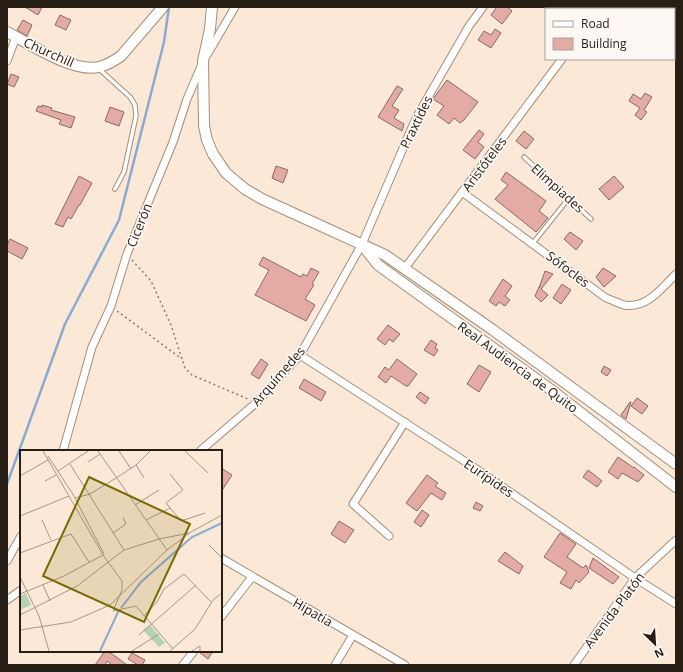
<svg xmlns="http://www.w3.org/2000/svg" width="683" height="672" viewBox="0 0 683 672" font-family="'Open Sans',sans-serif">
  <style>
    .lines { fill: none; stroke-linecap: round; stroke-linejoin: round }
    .stream { stroke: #89abd3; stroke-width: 2.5 }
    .building { fill: #e4aaa4; stroke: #896a67 }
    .service-casing { stroke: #a58f7a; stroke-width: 5.5 }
    .minor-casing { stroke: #a58f7a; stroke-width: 9 }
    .secondary-casing { stroke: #a58f7a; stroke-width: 12 }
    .path { stroke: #897b6e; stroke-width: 1.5; stroke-dasharray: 2 3; stroke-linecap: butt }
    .service { stroke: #fff; stroke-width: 3.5 }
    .minor { stroke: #fff; stroke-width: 7 }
    .secondary { stroke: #fff; stroke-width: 10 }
    .labels { text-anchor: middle; stroke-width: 3.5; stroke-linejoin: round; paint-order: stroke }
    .street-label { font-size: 13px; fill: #271e16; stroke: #fdf8f4 }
    .inset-river { fill: none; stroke: #89abd3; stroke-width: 2 }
    .inset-road { fill: none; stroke: #a69789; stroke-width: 1 }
    .view { fill: #7a6900; fill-opacity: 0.15; stroke: #7a6900; stroke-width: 2 }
    .inset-edge { fill: none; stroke: #271e16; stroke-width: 2 }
  </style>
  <rect width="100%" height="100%" fill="#fbe8d6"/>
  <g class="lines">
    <path class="stream" d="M7,484L65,324L119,220L164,42L169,7"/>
  </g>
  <g class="building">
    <path d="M25,7H42L38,15Z"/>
    <path d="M497,7H507L512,11L502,24L491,15Z"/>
    <path d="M60,15L71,20L66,30L55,25Z"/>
    <path d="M23,20L32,25L27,36L17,30Z"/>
    <path d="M495,29L501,33L491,48L478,40L484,31L491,35Z"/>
    <path d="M11,74L19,77L14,87L7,84Z"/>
    <path d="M447,80L478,102L464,120L460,123L454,118L449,124L437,115L444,106L433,99Z"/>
    <path d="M397,86L403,89L392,106L399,110L394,118L404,124L402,131L378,117Z"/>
    <path d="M645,93L652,97L644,110L647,112L641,120L635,115L640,108L629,101L633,94L641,99Z"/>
    <path d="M42,105L52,108L51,110L75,117L71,128L59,124L61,120L36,111L38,106L42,107Z"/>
    <path d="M110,107L124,112L119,126L105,121Z"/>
    <path d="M479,130L484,134L478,142L484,147L475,159L463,150Z"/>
    <path d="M524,131L534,139L526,149L516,141Z"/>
    <path d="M276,166L288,170L283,183L272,178Z"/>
    <path d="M506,172L546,201L539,211L548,218L536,232L495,199L508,185L501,180Z"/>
    <path d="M79,176L92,183L80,205H79L71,219L68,217L63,227L55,224Z"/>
    <path d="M614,176L624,187L609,200L599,189Z"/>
    <path d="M570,232L583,241L576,250L564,239Z"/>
    <path d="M10,239L28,248L22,259L7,251V245Z"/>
    <path d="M263,257L301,277L303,274L307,276L311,268L319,272L312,284L314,285L305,299L315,305L306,321L255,295L269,270L259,265Z"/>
    <path d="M603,268L616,276L604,287L596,277Z"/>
    <path d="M545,271L553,274L541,289L548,295L541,302L535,296L539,287V288Z"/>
    <path d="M503,279L512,286L505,296L510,300L505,306L499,302L496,306L489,301Z"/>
    <path d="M562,284L571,290L561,304L553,298Z"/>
    <path d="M388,325L400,334L393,342L389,339L385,345L377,339Z"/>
    <path d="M431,340L437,344L435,348L438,350L434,356L424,350Z"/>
    <path d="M261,359L268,364L259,379L251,374Z"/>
    <path d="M397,359L417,374L408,386H406L391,376L386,383L378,377L385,367L389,370Z"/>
    <path d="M479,365L491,372L479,392L467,384Z"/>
    <path d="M604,366L611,370L607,376L601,372Z"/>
    <path d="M304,379L326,392L321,401L299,388Z"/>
    <path d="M420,392L429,398L425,404L416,397Z"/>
    <path d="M637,398L648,406L642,414L631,406Z"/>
    <path d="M630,402H631L626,419L621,415Z"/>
    <path d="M618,457L634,468V467L644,475L638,482L622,473L618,479L608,472Z"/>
    <path d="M221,468L232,475L221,492Z"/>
    <path d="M588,470L602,481L597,487L583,477Z"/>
    <path d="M427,475L438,483L435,486L446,493L442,500L431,493L417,511L406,503Z"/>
    <path d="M476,502L483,506L480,511L473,508Z"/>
    <path d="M422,510L429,515L421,527L414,522Z"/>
    <path d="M339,521L354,530L345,543L331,534Z"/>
    <path d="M560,533L576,544L567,557L583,568L586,565L589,572L579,583L576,580L571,589L560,583L567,572L544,557Z"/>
    <path d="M505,552L523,566L519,574L498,561Z"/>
    <path d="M593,558L619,577L613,584L589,568Z"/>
    <path d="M105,651H108L127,665H112L107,661L105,665H95Z"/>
    <path d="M199,651H213L208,659L199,652Z"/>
    <path d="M132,653L145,660L142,665H138L128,659Z"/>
  </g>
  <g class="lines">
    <defs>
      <g id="service">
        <path d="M98,68L130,97L135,105L136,116L124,172L115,189"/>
        <path d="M524,157L591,219"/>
        <path d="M533,243L569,198"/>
      </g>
      <g id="minor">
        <path d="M605,9L607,7"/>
        <path d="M207,55L235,7"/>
        <path d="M7,61L16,37"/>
        <path d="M462,192L606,298C612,300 618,303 624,305C647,309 662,288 676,274"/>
        <path d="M405,268L562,59"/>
        <path d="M300,355L469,464L635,578L676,604"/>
        <path d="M63,451L92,347L111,306L127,254L173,142L187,99L202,64"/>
        <path d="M200,451L256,403L300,355L362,244L416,118L469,26L483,7"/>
        <path d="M389,536L353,504L405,422"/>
        <path d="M221,558L405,665"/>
        <path d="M7,561L21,536"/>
        <path d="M7,600L21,590"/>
        <path d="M221,617L252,577"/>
        <path d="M183,665L194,651"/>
        <path d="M335,665L353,635"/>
        <path d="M574,665L635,578L676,540"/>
      </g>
      <g id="secondary">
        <path d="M212,7L210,29L203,61L204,126L207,140L213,154L226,173L245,189L262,199L385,255L493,330L676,464"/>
        <path d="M7,32C30,44 73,73 99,67C107,65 114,61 121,56L163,7"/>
        <path d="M363,246L378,265L550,389L676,487"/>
      </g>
    </defs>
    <use href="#service" class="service-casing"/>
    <use href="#minor" class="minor-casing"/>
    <use href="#secondary" class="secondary-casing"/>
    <g class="path">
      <path d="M132,260L151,281L171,325L185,368L192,375L248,399"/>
      <path d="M117,311L182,359"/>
    </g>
    <use href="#service" class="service"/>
    <use href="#minor" class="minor"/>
    <use href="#secondary" class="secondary"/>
  </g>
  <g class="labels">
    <g class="street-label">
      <text transform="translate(49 52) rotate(24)" y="5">Churchill</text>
      <text transform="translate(416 122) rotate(-64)" y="5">Praxtides</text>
      <text transform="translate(484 164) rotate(-53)" y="5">Aristóteles</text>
      <text transform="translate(558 188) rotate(42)" y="5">Elimpiades</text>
      <text transform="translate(139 225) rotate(-68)" y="5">Cicerón</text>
      <text transform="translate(568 269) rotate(37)" y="5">Sófocles</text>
      <text transform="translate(518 367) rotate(36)" y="5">Real Audiencia de Quito</text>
      <text transform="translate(278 376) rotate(-49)" y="5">Arquímedes</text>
      <text transform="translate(489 478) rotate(34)" y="5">Eurípides</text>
      <text transform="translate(614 610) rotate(-53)" y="5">Avenida Platón</text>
      <text transform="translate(313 612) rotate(30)" y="5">Hipatia</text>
    </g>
  </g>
  <g transform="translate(20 450)">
    <rect width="202" height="202" fill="#fbe8d6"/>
    <path d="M6,143L11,155L0,160V146ZM130,175L145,193L139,197L123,180Z" fill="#b3d4b3"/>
    <path class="inset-river" d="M101,158L121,132L172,87L202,73M80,201L99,160"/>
    <path class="inset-road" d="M23,1L83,105L102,131V140L93,161L116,156L153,199M78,1L147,100M99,1L111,19M165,1L188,23M28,6L54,46L84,104M68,12L80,4M50,14L104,100M116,15L124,28M38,21L68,1M150,24L163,40L146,53L161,71L185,63M0,26L28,10M25,31L36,25M55,48L70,44L96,28L116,15L130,1M115,55L139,40M0,66L49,46M22,70L31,90M126,70L150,58M93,83L106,74L103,67M189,95L202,108M0,103L51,84L69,112M0,127L19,166L29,201M23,135L30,151M0,144L44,126L83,105M0,165L57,136L104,100L139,89L169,83M124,166L137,152L144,139L164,124L191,152M0,180L51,172L90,155L147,100L171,82L202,65M119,185L176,135M112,201L139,184M150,201L175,179L193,150L202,143M172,201L180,196V201"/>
    <path class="view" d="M69,27L170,74L124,172L23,126Z"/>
    <rect width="202" height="202" class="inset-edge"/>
  </g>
  <rect width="683" height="672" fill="none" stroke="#271e16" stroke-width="16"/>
  <rect x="545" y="8" width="130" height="52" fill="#fdf8f4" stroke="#a7a19b"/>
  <rect x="553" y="21" width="20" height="6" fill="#ffffff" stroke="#a7a19b"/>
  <text x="581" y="28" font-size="12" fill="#271e16">Road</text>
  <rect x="553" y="38" width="20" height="12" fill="#e4aaa4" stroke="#a7a19b"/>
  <text x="581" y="48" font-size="12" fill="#271e16">Building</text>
  <g transform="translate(655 644) rotate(155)" stroke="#fdf8f4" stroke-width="3" paint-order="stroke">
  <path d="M0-3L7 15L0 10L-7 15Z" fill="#271e16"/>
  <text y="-6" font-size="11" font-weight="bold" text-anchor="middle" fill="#271e16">N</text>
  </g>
</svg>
